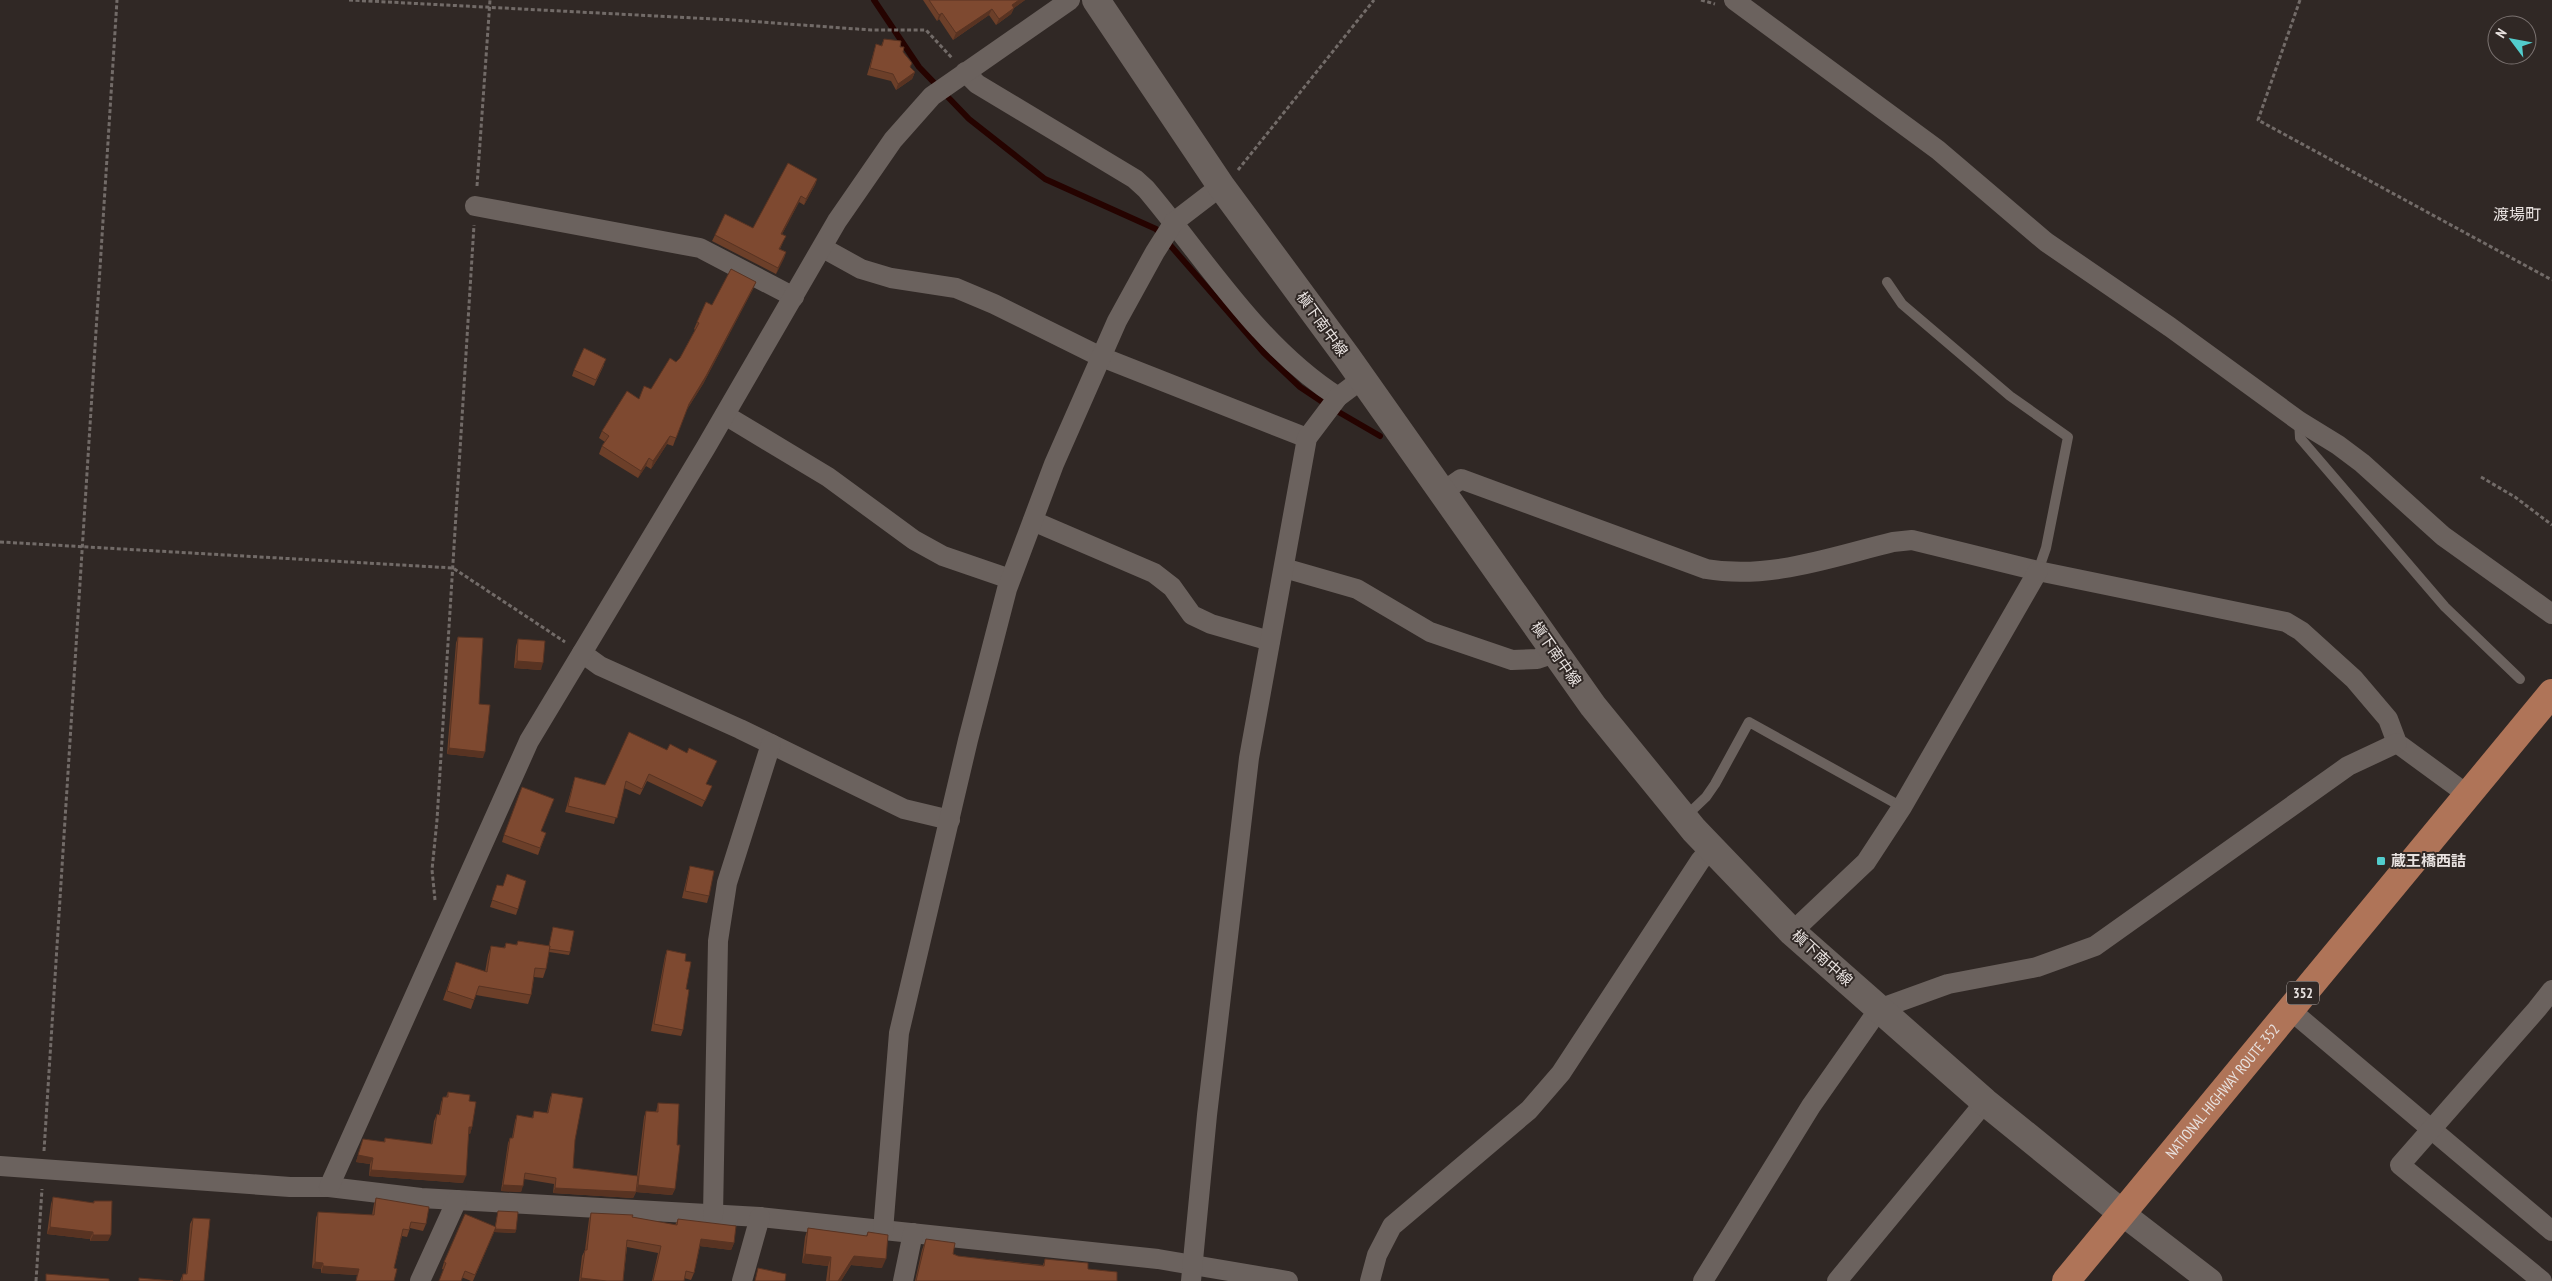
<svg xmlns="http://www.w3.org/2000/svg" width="2552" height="1281" viewBox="0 0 2552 1281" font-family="'PT Sans Narrow','Noto Sans JP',sans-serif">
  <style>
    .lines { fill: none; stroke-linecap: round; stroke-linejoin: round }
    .stream { stroke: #250300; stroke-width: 6 }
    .path { stroke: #726b68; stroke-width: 3; stroke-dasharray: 4 2.5; stroke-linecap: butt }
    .service { stroke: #6b625e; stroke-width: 10 }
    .minor { stroke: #6b625e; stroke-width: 20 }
    .tertiary { stroke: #6b625e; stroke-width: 25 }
    .secondary { stroke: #6b625e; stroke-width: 28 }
    .trunk { stroke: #af7458; stroke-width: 28 }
    .wall { fill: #6c3f29 }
    .shaded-wall { fill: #583322 }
    .building { fill: #7e4930; stroke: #583322 }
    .poi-dot { fill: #52cdcd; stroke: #302825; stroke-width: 2 }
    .labels { text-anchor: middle; stroke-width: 4; stroke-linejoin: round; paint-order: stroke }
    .shield { fill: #302825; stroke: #b1aaa8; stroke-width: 1 }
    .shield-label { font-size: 14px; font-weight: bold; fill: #e8e2e0 }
    .street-label { font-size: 15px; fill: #e8e2e0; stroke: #302825 }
    .poi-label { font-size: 15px; font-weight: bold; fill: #e8e2e0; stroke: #302825; text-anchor: start }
    .neighbourhood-label { font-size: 16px; fill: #e8e2e0; stroke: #302825 }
  </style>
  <rect width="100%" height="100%" fill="#302825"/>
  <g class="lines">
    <path class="stream" d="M874,0L919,67L969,119L1045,179L1156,229L1264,353L1300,387L1330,407L1380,436"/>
    <g class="path">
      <path d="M349,0L733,20L871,30H926L953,59"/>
      <path d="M1701,0L1715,4"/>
      <path d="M2300,0L2258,120L2552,280"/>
      <path d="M1238,170L1374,0"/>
      <path d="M477,186L490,0"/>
      <path d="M2481,477L2515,497L2552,525"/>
      <path d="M0,542L453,568L565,642"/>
      <path d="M435,900L432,870L437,820L474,225"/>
      <path d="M44,1151L117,0"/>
      <path d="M36,1281L42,1189"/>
    </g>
    <g class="service">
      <path d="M1887,282L1902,304L2010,396L2068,437L2046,548L2038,571"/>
      <path d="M2299,421L2300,438L2445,607L2520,679"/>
      <path d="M1685,817L1706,797L1715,784L1749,722L1902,807"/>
    </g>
    <g class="minor">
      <path d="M1734,0L1938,150L2046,242L2170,327L2299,421L2338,445L2362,463L2443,536L2552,614"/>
      <path d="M965,72L977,84L1135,179L1146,189C1206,260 1258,346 1338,397"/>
      <path d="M475,206L700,248L794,297"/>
      <path d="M823,248L861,269L891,278L956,288L994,304L1099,356L1307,438"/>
      <path d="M725,415L828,477L914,540L943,556L1010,579"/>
      <path d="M1441,493L1461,479L1706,569C1770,580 1831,557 1893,542L1912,540L2038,571L2286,622L2301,631L2354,679L2388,719L2397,743L2468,795"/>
      <path d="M1033,521L1154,573L1172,587L1192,615L1211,624L1270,641"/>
      <path d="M1284,568L1357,589L1430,632L1512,660L1537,659L1555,653"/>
      <path d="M582,653L600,666L740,729L904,809L950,820"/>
      <path d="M1792,932L1866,862L1902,807L2038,571"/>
      <path d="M2289,1009L2552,1231"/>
      <path d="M0,1166L290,1187H329L421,1198L760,1217L1158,1259L1288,1281"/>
      <path d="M329,1187L529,741L706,447L837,221L893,140L932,96L1070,0"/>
      <path d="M713,1215L718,941L727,883L771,744"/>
      <path d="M883,1231L899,1033L968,740L1007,589L1054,464L1117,321L1155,252L1174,222L1221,186"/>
      <path d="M420,1281L457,1200"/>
      <path d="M742,1281L760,1217"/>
      <path d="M903,1281L913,1233"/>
      <path d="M1191,1281L1207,1115L1249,758L1307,438L1338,397L1362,379"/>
      <path d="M1370,1281L1377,1255L1392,1226L1529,1110L1561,1073L1700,861L1711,848"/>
      <path d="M1703,1281L1811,1106L1879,1009L1948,984L2037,967L2095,946L2348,766L2397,743"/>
      <path d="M1837,1281L1985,1102"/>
      <path d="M2542,1281L2400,1165L2537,1009L2552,990"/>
    </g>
    <path class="tertiary" d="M2123,1214L2210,1281"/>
    <path class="secondary" d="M1096,0L1221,186L1347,357L1593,706L1694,830L1792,932L1985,1102L2123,1214"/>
    <path class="trunk" id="s1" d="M2066,1281L2552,693"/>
  </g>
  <g class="wall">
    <path d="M923,0H1025L1014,8L1011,14L996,25L989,15L953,40L939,19L937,21Z"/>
    <path d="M884,39L900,47L910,67L915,72L912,79L896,90L891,81L867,75L876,44L881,46Z"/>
    <path d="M817,179L815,185L804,205L799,202L782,234L783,242L780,249L786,252L784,258L776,274L712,241L715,235L753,228Z"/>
    <path d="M756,282L753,289L703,384L686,411L673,446L667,444L651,469L646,466L638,478L599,454L602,446L605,442L599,438L602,431L639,399L651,389L680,358L695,330L694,329L697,322L712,305Z"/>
    <path d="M604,365L594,386L572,376L574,370Z"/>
    <path d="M458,637L479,704L483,758L447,754L456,643Z"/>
    <path d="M518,639L541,670L514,668L516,646Z"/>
    <path d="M667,750L714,767L706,784L712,786L702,807L647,781L640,795L624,788L614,824L565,812L575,777L605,785Z"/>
    <path d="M541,831L546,833L538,855L502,842L504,835Z"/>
    <path d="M690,866L709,896L707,903L682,898L688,873Z"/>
    <path d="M497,885L518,909L516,915L490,907Z"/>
    <path d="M553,927L570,952L569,955L549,952L546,969L543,978L534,977L531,995L528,1004L476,995L471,1009L443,1000L456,962L485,972L488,955L491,946L504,948L506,943L516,945L518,941L549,946Z"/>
    <path d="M667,950L685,961L686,989L683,1030L681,1036L651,1031L665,956Z"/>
    <path d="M448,1092L469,1101L472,1127L470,1134L469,1133L463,1183L369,1176L370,1164L356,1162L363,1139L384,1142L385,1138L431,1144L434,1121L437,1114H439L441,1103L443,1097H446Z"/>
    <path d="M552,1093L575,1140L573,1168L637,1176L644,1117L646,1111L656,1112L658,1103L677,1145L675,1189L672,1195L636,1192L633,1198L553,1193L554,1184L524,1179L521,1192L501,1191L508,1143L510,1138H512L515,1121L517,1115L532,1118L534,1111L547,1113L550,1098Z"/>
    <path d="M53,1197L93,1203L94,1201L108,1241H90V1239L47,1234L51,1204Z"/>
    <path d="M376,1198L426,1224L423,1231L410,1228L407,1237L402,1236L394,1268V1281H356L357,1275L321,1273V1269L312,1268L316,1218L318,1212L372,1215L374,1204Z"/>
    <path d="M498,1211L516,1230L515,1233L494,1232L473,1281H471L442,1269L444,1262L495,1227Z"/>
    <path d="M591,1213L632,1217L675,1225L678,1219L734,1243L731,1250L700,1246L694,1273L691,1280L684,1278V1281H652L658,1253L627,1247L623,1281H579L582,1256L585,1250L589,1219Z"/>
    <path d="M193,1218L204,1281H180L183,1274H186L190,1224Z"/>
    <path d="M808,1228L866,1236L868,1232L882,1268L851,1265L841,1281H826L828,1266L802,1263L805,1237Z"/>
    <path d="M926,1239L958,1256L1043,1265L1045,1259L1088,1269L1117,1281H915L922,1250Z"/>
  </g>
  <g class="shaded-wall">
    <path d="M1019,0H1025L1014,8L1011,14L996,25L999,19L1012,5Z"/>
    <path d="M992,9L989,15L953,40L956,33Z"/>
    <path d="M942,13L939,19L937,21L939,15Z"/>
    <path d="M915,72L912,79L896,90L898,84Z"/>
    <path d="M817,179L815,185L804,205L806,199Z"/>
    <path d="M801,196L799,202L779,240L781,234Z"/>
    <path d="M786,252L784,258L776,274L778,268Z"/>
    <path d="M756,282L753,289L703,384L686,411L673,446L689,404Z"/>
    <path d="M670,436L667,444L651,469L653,461Z"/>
    <path d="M649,458L646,466L638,478L641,471Z"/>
    <path d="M517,661L543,663L541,670L514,668Z"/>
    <path d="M449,748L485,752L483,758L447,754Z"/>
    <path d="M469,1127H472L470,1134L467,1133Z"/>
    <path d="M358,1155L373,1158L370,1164L356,1162Z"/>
    <path d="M371,1170L466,1176L463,1183L369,1176Z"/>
    <path d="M503,1185L523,1186L521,1192L501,1191Z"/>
    <path d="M638,1185L675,1189L672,1195L636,1192Z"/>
    <path d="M555,1188L636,1192L633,1198L553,1193Z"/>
    <path d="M50,1227L93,1232L90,1239L47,1234Z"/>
    <path d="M496,1227L516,1230L515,1233L494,1232L473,1281Z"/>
    <path d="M93,1235H111L108,1241H90Z"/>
    <path d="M701,1239L734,1243L731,1250L699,1246Z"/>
    <path d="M805,1254L831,1257L828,1266L802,1263Z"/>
    <path d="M854,1256L886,1259L882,1268L851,1265L841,1281H838Z"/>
    <path d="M315,1262L323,1263L321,1269L312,1268Z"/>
    <path d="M323,1266L359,1269L357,1275L321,1273Z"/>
    <path d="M581,1278L607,1281H580Z"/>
  </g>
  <g class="building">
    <path d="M929,0H1019L1012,5L1014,8L999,19L992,9L956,33L942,13L939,15Z"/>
    <path d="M884,39L901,41L900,47H904L903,52L912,63L910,67L915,72L898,84L893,74L870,68L876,44L882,46Z"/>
    <path d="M788,163L817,179L806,199L801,196L781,234L786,236L779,249L786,252L778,268L715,235L725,214L753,228Z"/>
    <path d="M731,269L756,282L706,376L689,404L676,438L670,436L653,461L649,458L641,471L602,446L609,436L602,431L627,391L639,399L644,386L651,389L670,358L676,362L680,358L699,323L697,322L706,302L712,305Z"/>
    <path d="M584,348L606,359L596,380L574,370Z"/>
    <path d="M458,637L483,638L479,704L490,705L485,752L449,748Z"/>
    <path d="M518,639L545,641L543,663L517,661Z"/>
    <path d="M629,732L667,750L670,744L687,753L689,748L717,761L706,784L712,786L705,801L649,774L642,789L626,781L617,818L568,806L575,777L605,785Z"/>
    <path d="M522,787L554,799L541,831L546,833L540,848L504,835Z"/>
    <path d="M690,866L714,871L709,896L685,891Z"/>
    <path d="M507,874L526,881L518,909L492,900L497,885L503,886Z"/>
    <path d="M553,927L574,931L570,952L549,949L550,946H549Z"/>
    <path d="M518,941L550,946L546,969L535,968L531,995L479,986L474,1000L447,991L456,962L487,972L491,946L505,948L506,943L517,945Z"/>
    <path d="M667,950L686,954L685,961L691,962L686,989L689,990L683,1030L654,1024Z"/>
    <path d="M448,1092L470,1095L469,1101L476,1102L472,1127H469L466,1176L371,1170L373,1158L358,1155L363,1139L385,1142V1138L432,1144L437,1114L440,1115L443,1097H448Z"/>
    <path d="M552,1093L583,1098L575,1140L573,1168L638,1176L636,1192L555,1188L556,1178L525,1173L523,1186L503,1185L510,1138H513L517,1115L533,1118L534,1111L548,1113Z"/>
    <path d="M658,1103L679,1104L677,1145H680L675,1189L638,1185L646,1111L658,1112Z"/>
    <path d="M53,1197L94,1203V1201H112L111,1235H93V1232L50,1227Z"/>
    <path d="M376,1198L429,1207L426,1224L411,1222L409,1230L403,1229L394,1268L397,1269L394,1281H356L359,1269L323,1266V1263L315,1262L318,1212L374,1215Z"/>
    <path d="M498,1211L518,1212L516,1230L495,1229Z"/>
    <path d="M591,1213L633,1215L632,1217L677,1225L678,1219L736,1226L734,1243L701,1239L694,1273L686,1271L684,1281H653L661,1246L627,1240L623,1281H607L581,1278L585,1250H587Z"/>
    <path d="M465,1214L496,1227L475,1275L465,1271L461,1281H439L446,1263L444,1262Z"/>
    <path d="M193,1218L210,1219L204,1281H182L183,1274H187Z"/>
    <path d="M808,1228L867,1236L868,1232L888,1235L886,1259L854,1256L838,1281H829L831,1257L805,1254Z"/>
    <path d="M926,1239L955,1243L953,1254L958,1256L1044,1266L1045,1259L1088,1263V1269L1117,1272V1281H916Z"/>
    <path d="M758,1268L786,1274L785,1281H755Z"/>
    <path d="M46,1274L109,1279V1281H46Z"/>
    <path d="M139,1278L173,1281H139Z"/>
  </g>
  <rect class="poi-dot" x="2376" y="856" width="10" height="10" rx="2.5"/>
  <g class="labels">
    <rect class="shield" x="2287" y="981.5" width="32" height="23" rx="4"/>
    <g class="shield-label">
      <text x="2303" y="998">352</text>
    </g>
    <g class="street-label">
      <text transform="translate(1322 324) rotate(54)" y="5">槇下南中線</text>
      <text transform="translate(1556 654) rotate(55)" y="5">槇下南中線</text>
      <text transform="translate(1822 958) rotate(42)" y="5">槇下南中線</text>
      <text dy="5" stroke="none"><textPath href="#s1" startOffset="246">NATIONAL HIGHWAY ROUTE 352</textPath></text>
    </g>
    <g class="poi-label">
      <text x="2391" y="866">蔵王橋西詰</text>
    </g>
    <g class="neighbourhood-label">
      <text x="2517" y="220">渡場町</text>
    </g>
  </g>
  <g transform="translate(2512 40) rotate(302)"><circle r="24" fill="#302825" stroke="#7a7270"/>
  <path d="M0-4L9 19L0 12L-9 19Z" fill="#52cdcd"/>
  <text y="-8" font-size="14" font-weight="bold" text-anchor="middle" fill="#e8e2e0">N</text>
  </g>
</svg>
